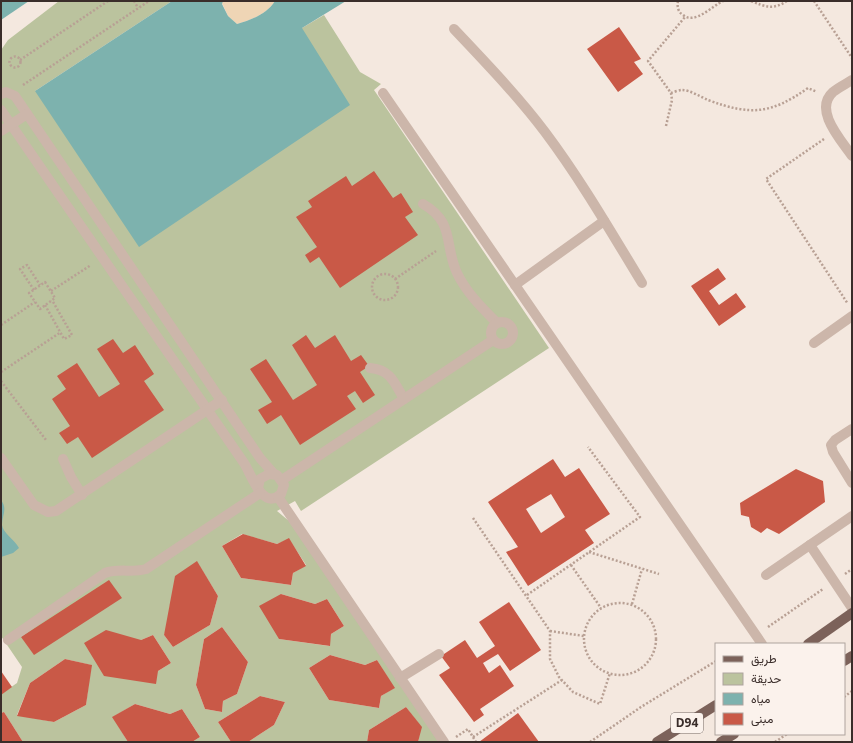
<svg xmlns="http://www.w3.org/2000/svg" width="853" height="743" viewBox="0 0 853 743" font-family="'Noto Sans',Vazirmatn,sans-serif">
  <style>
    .green { fill: #bbc39e; fill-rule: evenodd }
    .sand { fill: #efd5b5 }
    .water { fill: #7db2ae }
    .building { fill: #c95947; fill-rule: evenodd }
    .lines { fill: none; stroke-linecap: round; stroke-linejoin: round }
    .path { stroke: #b8a094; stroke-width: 2.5; stroke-dasharray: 2 2; stroke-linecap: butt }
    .minor { stroke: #ccb6aa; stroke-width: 10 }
    .major { stroke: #7c625a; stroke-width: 10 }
    .labels { text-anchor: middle; stroke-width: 3.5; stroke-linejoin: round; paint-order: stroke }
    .shield { fill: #fbf2ec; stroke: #746864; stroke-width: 1 }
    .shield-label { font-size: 12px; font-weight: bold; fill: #3a2d2a }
  </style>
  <rect width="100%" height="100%" fill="#f4e8df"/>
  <path class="green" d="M59,1H172L35,91L302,28L324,15L360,72L381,84L374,90L549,348L301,511L295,501L277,511L289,521L440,742H418L421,727L406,707L369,730L367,742H248L274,725L285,702L260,696L218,722L231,742H192L200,737L182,709L170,714L135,704L113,717L128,742H23L4,712L1,713V694L17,683L22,667L1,636V134L4,132L1,123V50L8,40ZM242,534L277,544L289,539L306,565L293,573L291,585L241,578L222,546ZM197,562L218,596L210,625L173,647L164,635ZM281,594L315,604L327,599L344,626L331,634L329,646L279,639ZM222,627L248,662L237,694L223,701L222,712L205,709L196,685L204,639ZM153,635L171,663L158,671L141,640ZM330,655L365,665L377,660L394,688L381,696L379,708L329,700L309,668ZM65,659L91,665L86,705L54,722L17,715L30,683Z"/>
  <path class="sand" d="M223,1H275C267,14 251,20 237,24L228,16L222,3Z"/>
  <g class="water">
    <path d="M1,1H29L1,20Z"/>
    <path d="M172,1H223L222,4L228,16L237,24C251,20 267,14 275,1H346L302,28L350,105L139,247L35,91Z"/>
    <path d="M1,500C8,509 2,515 2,525C3,533 14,539 19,548L13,553L1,557Z"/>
  </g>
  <g class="building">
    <path d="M619,27L641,59L634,62L643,74L618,92L587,49Z"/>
    <path d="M374,171L393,198L401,193L413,212L405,217L418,235L340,288L319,257L310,263L305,255L317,247L296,217L312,207L308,201L346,176L352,186Z"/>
    <path d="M718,268L726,279L709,291L719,305L736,293L746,307L719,326L691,286Z"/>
    <path d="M306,335L315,348L335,335L351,361L361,355L369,366L360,372L375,395L363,403L355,391L347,396L356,409L300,445L281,415L267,424L258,410L272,402L250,369L266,359L293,400L317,385L292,345Z"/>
    <path d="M113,339L123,353L135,345L154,374L144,381L164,410L92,458L78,437L67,444L59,433L70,426L52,399L66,389L57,376L77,363L99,397L120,384L97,349Z"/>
    <path d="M553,459L565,477L579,468L610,514L585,530L594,543L528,586L506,552L518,547L488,502ZM551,494L565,517L541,533L526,509Z"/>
    <path d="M796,469L823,481L825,502L779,534L767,528L761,533L751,527L749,517L741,515L740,503Z"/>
    <path d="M243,534L277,544L289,538L306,566L293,573L291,585L241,578L222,546Z"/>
    <path d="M197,561L218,596L210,625L173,647L164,635L175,576Z"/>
    <path d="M109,580L122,598L34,655L21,637Z"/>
    <path d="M281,594L315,604L327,599L344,626L331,634L330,646L279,639L259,606Z"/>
    <path d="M509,602L541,650L510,671L498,654L483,663L489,673L500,665L514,686L480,709L484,715L474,722L439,675L450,668L441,656L465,640L477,658L495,646L479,622Z"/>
    <path d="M222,627L248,662L237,694L223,701L222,712L205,709L196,685L204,639Z"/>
    <path d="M106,630L141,640L153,635L171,663L158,671L156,684L104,676L84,643Z"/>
    <path d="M330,655L365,665L377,660L395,688L381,696L379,708L329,700L309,668Z"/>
    <path d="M65,659L92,665L86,705L54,722L17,716L30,683Z"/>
    <path d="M1,671L12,687L1,695Z"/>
    <path d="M260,696L285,702L274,725L248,742H231L218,722Z"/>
    <path d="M135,704L170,714L182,709L200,737L192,742H128L112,717Z"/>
    <path d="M406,707L422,727L418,742H367L369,730Z"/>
    <path d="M4,712L23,742H1V713Z"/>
    <path d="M518,713L539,742H479Z"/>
  </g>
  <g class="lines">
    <g class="path">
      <path d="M134,1L138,8"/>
      <path d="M678,1C677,7 678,12 683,15C695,25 712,6 723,1"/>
      <path d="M751,1C766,7 773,10 787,1"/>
      <path d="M814,1L852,58"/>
      <circle cx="15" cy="62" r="5.5"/>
      <path d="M20,60L108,1"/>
      <path d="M23,85L149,1"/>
      <path d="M671,93C674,92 679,90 682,90C690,90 701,97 708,100C751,116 771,114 808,88L817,92"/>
      <path d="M666,126L672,100L671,93L648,61L685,17"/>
      <path d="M824,139L766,179L848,304"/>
      <circle cx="385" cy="287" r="13"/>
      <path d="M395,279L436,251"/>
      <path d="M45,282L55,298L40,309L29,293Z"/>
      <path d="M34,290L20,269L27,265L40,285"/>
      <path d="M51,291L91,265"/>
      <path d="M45,305L64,339L72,335L52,300"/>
      <path d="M1,325L35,302"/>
      <path d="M1,372L61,332"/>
      <path d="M1,381L46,440"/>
      <path d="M473,518L550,631V659L559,677L573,692L600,704L610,673"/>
      <path d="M589,552L659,574"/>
      <path d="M571,565L601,608"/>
      <path d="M845,574L852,569"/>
      <path d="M527,595L640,517L588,447"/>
      <circle cx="620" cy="639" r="36"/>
      <path d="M632,604L642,569"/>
      <path d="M768,627L823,589"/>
      <path d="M550,631L584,636"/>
      <path d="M844,697L852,691"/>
      <path d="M456,737L468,729L476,742"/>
      <path d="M473,737L562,680"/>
      <path d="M590,742L641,707L716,661"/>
      <path d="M775,742L787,734"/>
    </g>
    <g class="minor">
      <path d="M454,29C485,62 517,95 545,132C581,180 611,232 642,283"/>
      <path d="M852,80C846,84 839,87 833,92C813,110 841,140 852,156"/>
      <path d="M383,93L762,644"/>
      <path d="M1,94L6,92L15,96L260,458L274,474"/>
      <path d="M1,110L244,463C252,475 262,511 281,494L284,485L277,475L269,474L260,479L258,488"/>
      <path d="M1,131L27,114"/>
      <path d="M423,204C455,222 444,245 457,273C466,292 482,308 497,323"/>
      <path d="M515,285L604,221"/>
      <circle cx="502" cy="333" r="11"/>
      <path d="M814,343L852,316"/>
      <path d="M370,368C391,370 394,382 404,399"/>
      <path d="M852,429L835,440L831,445L833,452L852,483"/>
      <path d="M1,458L34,505L48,512L56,511L222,400"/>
      <path d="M63,459L71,477L82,495"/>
      <path d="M282,480L493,340"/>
      <path d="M278,497L444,742"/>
      <path d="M810,545L852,608"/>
      <path d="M766,575L852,516"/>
      <path d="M8,640L105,573C118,568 132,573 146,569L260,493"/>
      <path d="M400,678L439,654"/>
    </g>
    <g class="major">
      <path d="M808,644L852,613"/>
      <path d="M844,661L852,656"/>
      <path d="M657,742L716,705"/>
      <path d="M721,742L734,734"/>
    </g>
  </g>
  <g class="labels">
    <rect class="shield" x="671" y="713" width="32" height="20" rx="3"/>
    <g class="shield-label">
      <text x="687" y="727">D94</text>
    </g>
  </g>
  <rect width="853" height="743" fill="none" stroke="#3a2d2a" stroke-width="4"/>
  <rect x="715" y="643" width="130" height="92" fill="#fbf2ec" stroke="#aea39e"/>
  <rect x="723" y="656" width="20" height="6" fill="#7c625a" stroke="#aea39e"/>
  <text x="751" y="663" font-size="12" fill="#3a2d2a">طريق</text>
  <rect x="723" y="673" width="20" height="12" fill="#bbc39e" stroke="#aea39e"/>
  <text x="751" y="683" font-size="12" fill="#3a2d2a">حديقة</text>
  <rect x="723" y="693" width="20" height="12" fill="#7db2ae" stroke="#aea39e"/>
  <text x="751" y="703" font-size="12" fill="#3a2d2a">مياه</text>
  <rect x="723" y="713" width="20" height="12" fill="#c95947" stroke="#aea39e"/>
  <text x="751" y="723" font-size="12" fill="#3a2d2a">مبنى</text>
</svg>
